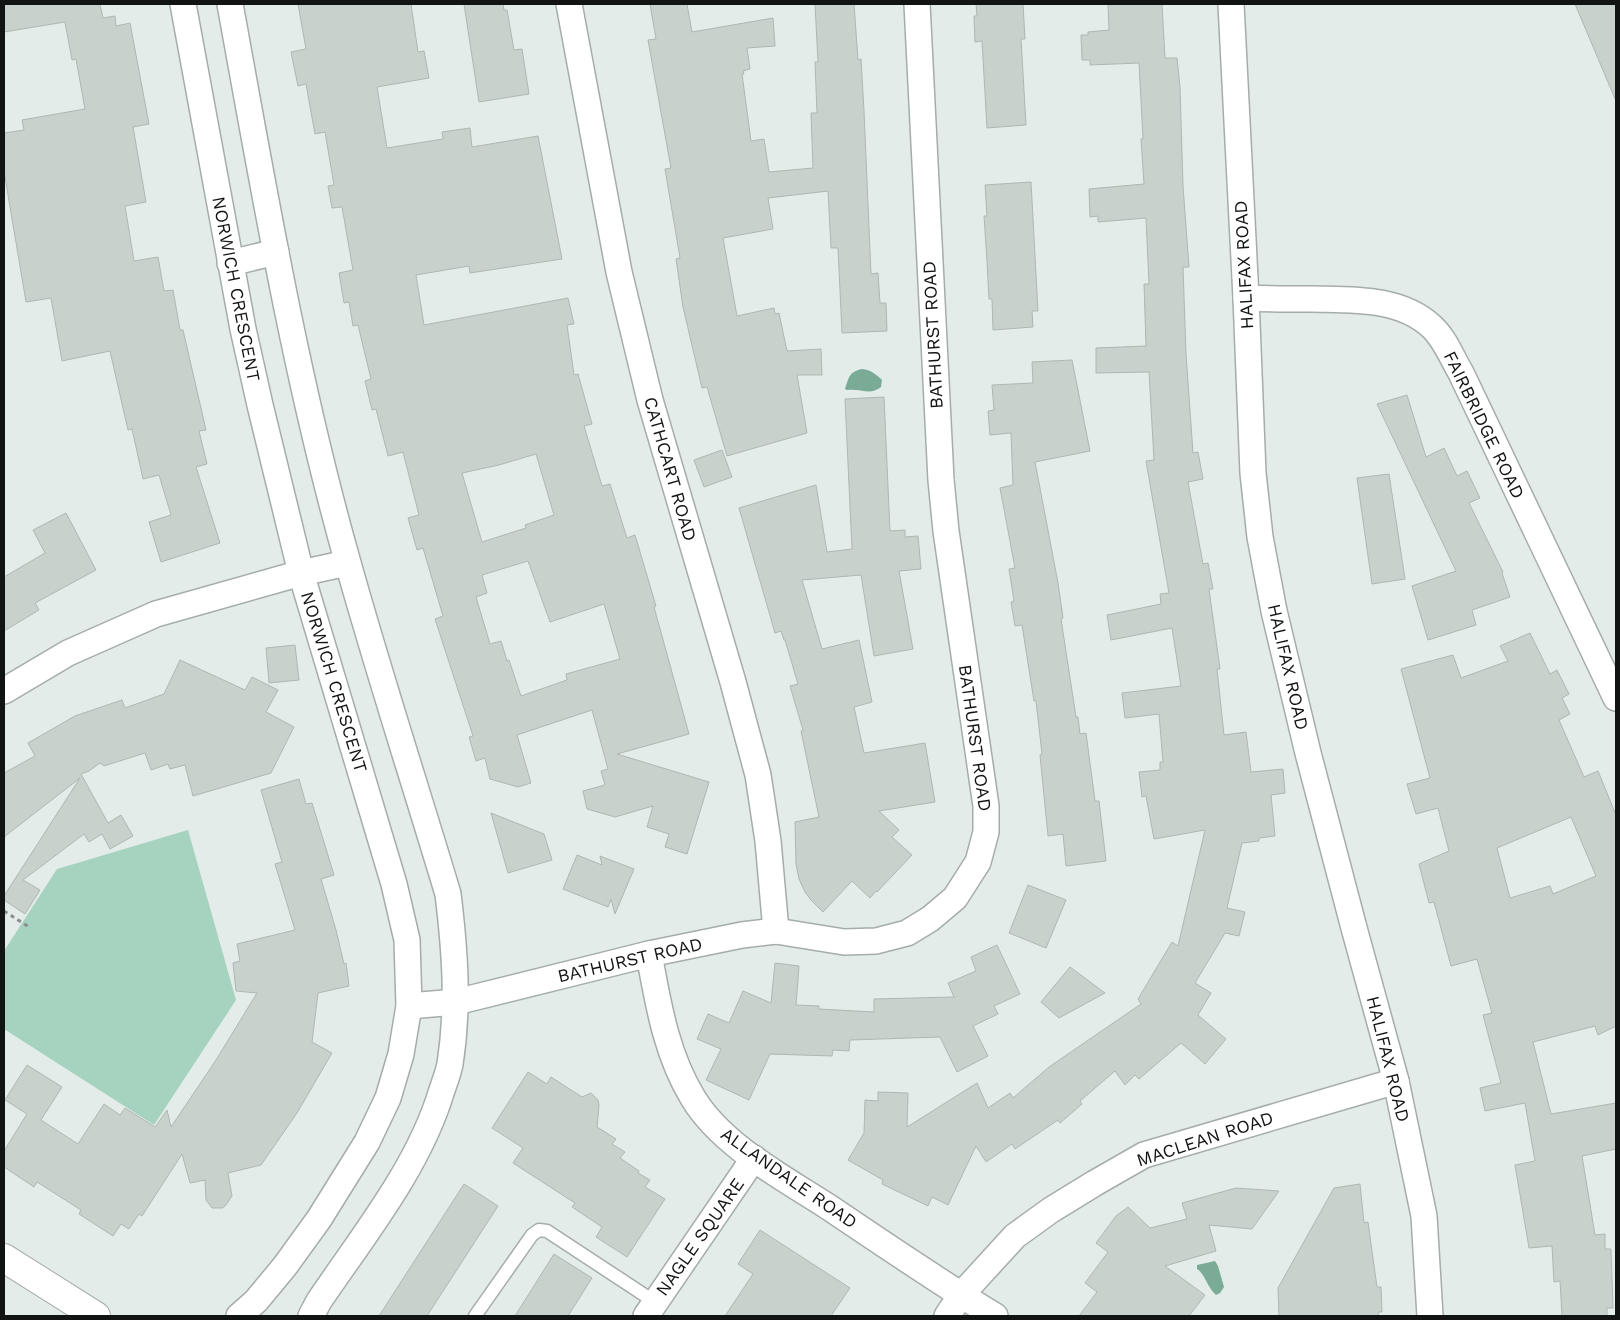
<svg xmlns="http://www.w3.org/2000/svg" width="1620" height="1320" viewBox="0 0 1620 1320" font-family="'Work Sans',sans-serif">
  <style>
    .green { fill: #a6d2c0 }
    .water { fill: #79ab97 }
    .building { fill: #c9d1cd; stroke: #afb7b4; fill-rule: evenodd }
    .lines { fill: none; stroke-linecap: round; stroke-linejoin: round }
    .service-casing { stroke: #a5adaa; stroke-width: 15 }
    .minor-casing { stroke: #a5adaa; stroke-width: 28 }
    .tertiary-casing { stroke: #a5adaa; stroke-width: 30 }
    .path { stroke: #898f8d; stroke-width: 3; stroke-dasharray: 4 4; stroke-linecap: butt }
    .service { stroke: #fff; stroke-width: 12 }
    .minor { stroke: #fff; stroke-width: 25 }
    .tertiary { stroke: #fff; stroke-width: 28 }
    .labels { text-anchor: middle; stroke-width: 5; stroke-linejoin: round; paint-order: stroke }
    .street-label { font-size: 18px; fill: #111413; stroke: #fff }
  </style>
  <rect width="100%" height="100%" fill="#e4ece9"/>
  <path class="green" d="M188,830L236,1000L154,1125L4,1029V951L57,869Z"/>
  <g class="water">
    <path d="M862,369C871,370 876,374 882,380L881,387C870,396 861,388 847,390L845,389C849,377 849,372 862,369Z"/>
    <path d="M1215,1261L1218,1266L1224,1287L1220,1293L1216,1295C1207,1287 1205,1274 1197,1269V1265Z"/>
  </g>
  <g class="building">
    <path d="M4,4H100L103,18L115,16L116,26L130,23L149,124L133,127L146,202L125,206L134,261L158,257L164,291L173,290L180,330H183L206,430L199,431L207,464L196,467L220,543L161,562L149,522L171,515L159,475L143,479L132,429L128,430L110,351L62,361L51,298L26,302L4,171V133L24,130L22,120L85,109L76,59L72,60L65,22L4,32Z"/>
    <path d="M298,4H411L418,52L424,51L429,78L377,87L387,148L443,139L442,132L470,128L472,147L538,136L562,259L470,273L469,266L416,275L424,325L568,298L574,324L567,325L574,375L578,374L592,424L584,426L602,486L610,484L627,538L635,535L656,606L654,607L689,734L617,754L709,782L687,854L665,847L669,834L647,827L653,806L615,817L587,809L583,791L605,785L601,771L608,769L592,710L517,735L531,783L518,787L490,779L485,758L476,761L469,737L473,736L435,619L443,616L423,548L417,550L408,518L419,515L403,452L388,456L376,409L372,410L365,381L371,379L358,325L353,326L349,302L344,303L339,273L353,270L342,207L332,208L328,186L334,185L325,132L315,134L306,84L298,86L291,52L306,49ZM536,454L554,515L525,525L526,528L482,542L462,473L499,465ZM528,561L550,622L604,604L620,659L566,674L567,680L521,696L509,660L507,661L501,641L490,644L476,597L487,593L482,575Z"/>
    <path d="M464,4H503L504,10H507L514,50L522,49L529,94L479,102Z"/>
    <path d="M650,4H687L692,32L773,18L775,46L747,48L750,69L743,71L744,74H742L751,141L764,139L769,172L813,168L811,113H817L815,62H818L815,4H854L858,60L861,59L864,111L871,274L878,273L880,303H886L887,331L842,333L838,248H831L828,191L768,198L773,229L723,238L737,316L774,308L775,314L779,313L787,351L821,349L822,375H797L807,433L727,456L707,387L702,388L683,307L676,259L680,258L665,169L671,168L648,40L656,39Z"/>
    <path d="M976,4H1023L1025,39H1021L1026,125L987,128L982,41L975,42L974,16H977Z"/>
    <path d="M1108,4H1162L1165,58H1177L1180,87L1183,186L1189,267H1183L1186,354L1193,453L1198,452L1203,479L1188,482L1203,564L1208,563L1213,589H1209L1220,669H1217L1224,735L1246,732L1251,772L1283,769L1285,793L1271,795L1275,836L1259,838V841L1242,843L1227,908L1245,912L1239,936L1225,933L1195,983L1211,993L1198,1015L1226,1039L1205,1064L1181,1043L1139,1079L1135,1075L1125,1085L1115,1071L1080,1101L1082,1104L1060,1123L1058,1120L1015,1149L1012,1144L986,1162L976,1146L948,1205L932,1197L928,1206L882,1184L883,1180L848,1160L864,1133L865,1100L878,1101V1092L908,1093L907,1127L977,1083L988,1108L1010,1093L1013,1098L1049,1067L1141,1004L1138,999L1172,942L1178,946L1205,830L1154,839L1146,796L1142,797L1139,772L1160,770V762H1163L1159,714L1125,718L1122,693L1181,686L1172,628L1111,640L1107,615L1161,604L1160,594L1169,593L1146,461L1154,460L1149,372L1096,373V348L1146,346L1144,284H1149L1146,218L1098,222V216L1090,217L1089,189L1144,184L1141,139H1143L1139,63L1090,65V60H1082L1081,35H1088V32L1109,30Z"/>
    <path d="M1575,4H1616V101Z"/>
    <path d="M1031,182L1038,311H1032L1033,327L993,330L992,299H989L987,261L984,216H987L985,185Z"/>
    <path d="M1072,360L1090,451L1035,462L1058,583L1063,618L1061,619L1076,717H1078L1080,734L1086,733L1095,801H1099L1106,861L1066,866L1063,834L1048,836L1040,755L1042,754L1036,701H1034L1022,625L1015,626L1011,602L1014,601L1009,569L1015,568L1000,488L1013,485L1011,433L990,435L988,411L994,410L992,385L1033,383L1032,362Z"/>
    <path d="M1407,395L1426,457L1444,448L1457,476L1467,471L1480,498L1469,503L1503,572L1502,573L1510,597L1472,610L1476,625L1428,640L1412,586L1456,571L1377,404Z"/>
    <path d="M884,397L890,531L905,530V537L918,536L921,569L899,571L913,649L874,656L861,575L802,580L822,649L859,640L872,702L854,707L864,753L925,743L935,802L879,811L899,830L892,837L912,855L877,892L876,891L870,898L852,881L823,912L811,900L805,892L799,879L796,864L795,822L819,817L801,731L803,730L790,686L798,684L785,640H784L781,631L775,633L739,508L816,485L827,552L852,549L845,399Z"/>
    <path d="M722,450L732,477L704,487L694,460Z"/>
    <path d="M1389,474L1405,579L1372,584L1357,478Z"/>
    <path d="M66,513L96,570L35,603L39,610L4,631V577L45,553L33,530Z"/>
    <path d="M1530,633L1550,674L1557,670L1569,694L1562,698L1570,714L1559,720L1584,777L1598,771L1616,815V1026L1598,1035L1595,1026L1533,1042L1551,1114L1616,1103V1149L1582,1156L1595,1235L1605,1234V1249H1611L1613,1308H1607V1316H1562L1560,1281L1554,1282L1552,1246L1529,1248L1515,1165L1535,1161L1525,1103L1485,1111L1480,1088L1501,1083L1483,1015L1492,1013L1477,959L1451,966L1434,902L1429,903L1419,864L1449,851L1438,808L1416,814L1407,784L1430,778L1401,669L1453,655L1461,678L1508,661L1500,646ZM1571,817L1596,876L1553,894L1550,886L1510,898L1497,848Z"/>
    <path d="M295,645L299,680L269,683L266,648Z"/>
    <path d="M180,660L245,690L252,677L278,690L266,712L294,727L271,773L193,796L185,765L170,769L168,764L151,770L145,753L104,766L100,763L89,771L81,774L108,823L121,815L133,836L110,849L102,834L89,842L84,834L23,880L40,890L25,914L4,900V896L80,778L4,837V773L35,756L28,743L75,716L122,700L125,708L164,694Z"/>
    <path d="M299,779L306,804L312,803L334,875L321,879L336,930L344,964L346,963L349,986L318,993L312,1042L332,1053L297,1113L261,1165L228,1173L232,1196L226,1205L223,1208H212L206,1200L205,1180L190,1183L182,1154L142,1216L139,1214L129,1229L121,1224L113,1236L79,1214L81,1210L37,1182L34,1187L4,1167V1151L27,1114L5,1100L27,1065L62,1087L41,1120L78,1144L104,1104L120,1115L125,1108L155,1127L167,1110L171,1127L216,1060L257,993L236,991L233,963L240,961L237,944L295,930L275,864L282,862L261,790Z"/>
    <path d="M491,813L544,834L552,860L508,873Z"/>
    <path d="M577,855L602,865L600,856L634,869L615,914L611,899L608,907L563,889Z"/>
    <path d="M1028,885L1066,900L1046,948L1009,933Z"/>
    <path d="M997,945L1020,994L994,1006L998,1014L973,1026L988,1056L957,1072L940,1037L850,1040L849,1051L833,1050L832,1056L770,1054L749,1100L706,1080L721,1049L697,1039L708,1014L729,1023L743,991L771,1003L775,963L799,966L796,1005L819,1006V1009L874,1012V999L954,997L948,983L976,971L971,957Z"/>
    <path d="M1070,967L1105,993L1059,1018L1041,1002Z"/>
    <path d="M528,1072L547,1084L551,1077L582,1097L591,1093L598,1100L599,1105L597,1127L616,1139L612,1144L625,1152L620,1158L639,1171L638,1173L650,1180L645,1187L665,1199L627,1257L596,1237L602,1227L572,1207L575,1203L513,1163L523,1148L492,1128Z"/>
    <path d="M464,1184L498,1206L427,1316H379Z"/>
    <path d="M1360,1184L1364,1223L1368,1222L1377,1287H1381L1382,1312H1378L1379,1316H1279L1278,1288L1334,1188Z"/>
    <path d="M1236,1188L1279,1191L1252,1229L1209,1225L1216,1251L1165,1266L1205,1295L1189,1316H1079L1097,1292L1085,1283L1108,1252L1096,1243L1116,1216L1128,1207L1150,1228L1187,1219L1182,1203Z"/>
    <path d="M760,1230L850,1288L831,1316H725L753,1274L738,1264Z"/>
    <path d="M554,1254L592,1278L568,1316H515Z"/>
  </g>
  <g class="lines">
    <defs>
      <path id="service" d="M475,1316L532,1235L539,1230L547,1231L655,1302"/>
      <g id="minor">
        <path d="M183,4L243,329L260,405L301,573L394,884L407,940L409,1006L401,1054L388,1098L367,1142L319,1219L285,1266L256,1301L239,1316"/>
        <path d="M230,4C264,191 296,380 348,563C379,674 415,784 448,894C455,951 459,1007 450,1064C448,1074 444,1084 441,1093C418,1168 363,1236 319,1301L311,1316"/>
        <path d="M569,4L619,272L650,400L733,682L758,775L768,841L776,931"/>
        <path d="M1231,4L1246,298L1253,473L1260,537L1274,611L1308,753L1354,928L1396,1081L1424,1216L1430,1316"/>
        <path d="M230,263L276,252"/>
        <path d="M1246,298C1268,299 1290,299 1312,299C1352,300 1400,297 1432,327C1445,339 1452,358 1461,373L1616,698"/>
        <path d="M4,691L68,653L156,614L301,573L347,563"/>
        <path d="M649,954C658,1003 666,1054 693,1098C722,1146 784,1178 830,1208C885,1245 939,1282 995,1316"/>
        <path d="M409,1006L456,1002L649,954L742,935L776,931L844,942L876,941L907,933L930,919L955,898L978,862L986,832V806L946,531L941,480L917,4"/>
        <path d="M646,1316L754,1158"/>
        <path d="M947,1316L961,1295L1015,1236L1051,1210L1095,1183L1144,1155L1396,1081"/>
      </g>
      <path id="tertiary" d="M4,1258L96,1316"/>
    </defs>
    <use href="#service" class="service-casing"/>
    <use href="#minor" class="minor-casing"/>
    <use href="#tertiary" class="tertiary-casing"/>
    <path class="path" d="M4,911L29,927"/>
    <use href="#service" class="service"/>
    <use href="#minor" class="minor"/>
    <use href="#tertiary" class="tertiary"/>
  </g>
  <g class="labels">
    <g class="street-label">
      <text transform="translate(1244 265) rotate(-93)" y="6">HALIFAX ROAD</text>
      <text transform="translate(236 289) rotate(79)" y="6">NORWICH CRESCENT</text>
      <text transform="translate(933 335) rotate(-93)" y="6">BATHURST ROAD</text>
      <text transform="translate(1484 425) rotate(64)" y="6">FAIRBRIDGE ROAD</text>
      <text transform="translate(670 469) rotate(74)" y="6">CATHCART ROAD</text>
      <text transform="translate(1288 667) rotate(77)" y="6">HALIFAX ROAD</text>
      <text transform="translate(334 682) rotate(73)" y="6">NORWICH CRESCENT</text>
      <text transform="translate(975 738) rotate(82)" y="6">BATHURST ROAD</text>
      <text transform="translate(630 960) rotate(-13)" y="6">BATHURST ROAD</text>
      <text transform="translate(1388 1059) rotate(76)" y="6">HALIFAX ROAD</text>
      <text transform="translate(1205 1139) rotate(-18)" y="6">MACLEAN ROAD</text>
      <text transform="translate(789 1178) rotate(35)" y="6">ALLANDALE ROAD</text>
      <text transform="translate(700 1237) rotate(-55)" y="6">NAGLE SQUARE</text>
    </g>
  </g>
  <rect width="1620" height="1320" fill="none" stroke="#111413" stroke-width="10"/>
</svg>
